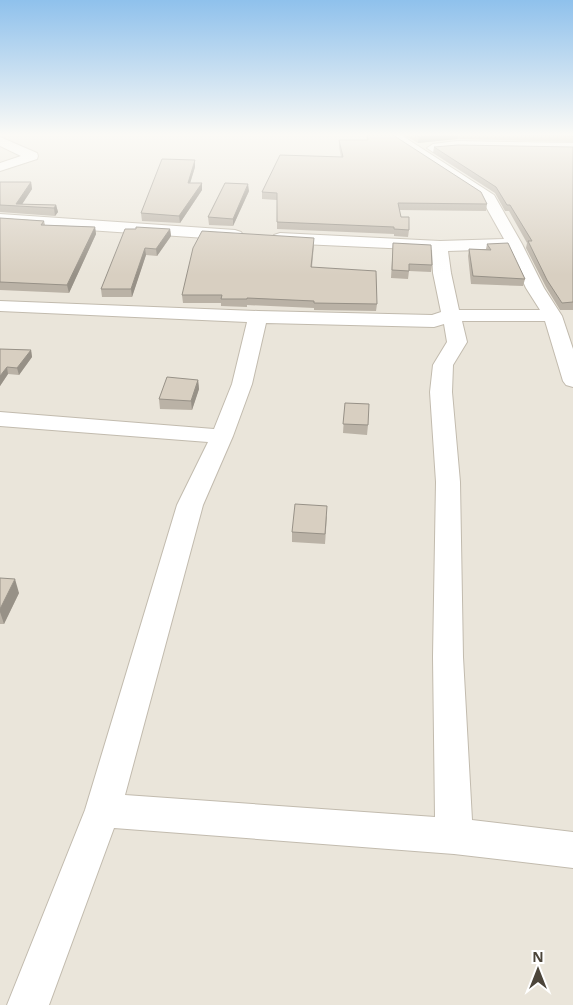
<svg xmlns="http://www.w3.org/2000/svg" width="573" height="1005" viewBox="0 0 573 1005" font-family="'Noto Sans',sans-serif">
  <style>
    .residential { fill: #eae5da }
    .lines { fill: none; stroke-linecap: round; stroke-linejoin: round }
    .street-casing { stroke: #c2bbae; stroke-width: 2 }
    .street { fill: #fff; fill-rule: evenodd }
    .wall { fill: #bab2a6 }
    .shaded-wall { fill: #979187 }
    .building { fill: #d8cfc1; stroke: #979187 }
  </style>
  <rect width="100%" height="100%" fill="#f6f3ec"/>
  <rect class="residential" x="0" y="135" width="573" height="870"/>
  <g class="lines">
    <defs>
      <g id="street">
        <path d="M387,135H401L494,195L522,244L544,288L562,316L573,349V387L566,385L563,381L545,321H462L467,342L453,365L452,392L460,482L463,657L472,820L573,832V868L454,854L114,828L49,1005H7L85,810L177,505L208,442L0,426V412L214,429L232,384L247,322L0,311V301L258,311L432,315L441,312L433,273L432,250L280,243L274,241L272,238L274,235L280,233L440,241L504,239L481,198ZM508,249L526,288L540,310H459L451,273L448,251ZM266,323L434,327L444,324L447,342L433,365L430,392L436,482L433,657L435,817L125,795L203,505L233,436L252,384Z"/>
        <path d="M0,137L37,153L38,156L37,159L0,171V163L21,156L0,146Z"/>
        <path d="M457,141L573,143V151L457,149L433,152L427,148L433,144Z"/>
        <path d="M0,214L235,230L241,232L243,235L241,238L235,240L0,224Z"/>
      </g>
    </defs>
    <use href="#street" class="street-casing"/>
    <use href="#street" class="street"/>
  </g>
  <g class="wall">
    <path d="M366,135H393L487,204L486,211L399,210L401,217L409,230L408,237L394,236V234L277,229V200L262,199V192L341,157L339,147V140H367Z"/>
    <path d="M404,135H573V142L457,139L418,143Z"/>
    <path d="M434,147H573V310H560L546,287L526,248L527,243L509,211H505L495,193L433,153Z"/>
    <path d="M195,167L190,183L202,190L180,223L142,221L141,213Z"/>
    <path d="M0,182H31L32,189L22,204L56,205L58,212L55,216L0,212Z"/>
    <path d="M249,191L233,226L209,225L208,217Z"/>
    <path d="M0,218L44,221L45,225L95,227L96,234L69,293L0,290Z"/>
    <path d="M136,229H170L171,236L157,256L146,255L132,297H102L101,289Z"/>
    <path d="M393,243L432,265L431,272L409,271L408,279L391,278Z"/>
    <path d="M487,244L525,279L523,286L471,284L468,256L469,249H486Z"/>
    <path d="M314,245L312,267L377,304L376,311L314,310V308L247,305V307L221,306V303H183L182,295Z"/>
    <path d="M0,349L31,350L32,357L19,375L8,374L0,386Z"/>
    <path d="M198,380L199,389L192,410L160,409L159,399Z"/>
    <path d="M345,403L368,425L367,435L343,433Z"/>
    <path d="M327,516L325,544L292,542V532Z"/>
    <path d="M0,578L19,593L4,624H0Z"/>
  </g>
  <g class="shaded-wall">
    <path d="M444,135H458L457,139L418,143L419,137Z"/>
    <path d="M195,160V167L188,190V183Z"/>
    <path d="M31,182L32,189L21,206L16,204Z"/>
    <path d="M202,183V190L180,223L179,216Z"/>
    <path d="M248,184L249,191L233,226V219Z"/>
    <path d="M56,205L58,212L55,216L54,208Z"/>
    <path d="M95,227L96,234L69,293L67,285Z"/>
    <path d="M170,229L171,236L157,256L156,249Z"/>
    <path d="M145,248L146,255L132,297L131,289Z"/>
    <path d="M31,350L32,357L19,375L17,368Z"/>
    <path d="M7,367L8,374L0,386V376Z"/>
    <path d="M198,380L199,389L192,410L191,401Z"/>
    <path d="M15,579L19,593L4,624L0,612V609Z"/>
  </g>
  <g class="building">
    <path d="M367,135H393L481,192L487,204L398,203L401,217H409V230L394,229V227L277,222V193L262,192L280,155L343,157L339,140H368Z"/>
    <path d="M415,135H444L419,137Z"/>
    <path d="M521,135H573V136Z"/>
    <path d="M458,145L573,147V302L562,303L547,280L528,241H532L510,205H507L496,187L434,147Z"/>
    <path d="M162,159L195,160L188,183H202L179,216L141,213Z"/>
    <path d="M0,182H31L16,204L56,205L54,208L0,205Z"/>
    <path d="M225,183L248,184L233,219L208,217Z"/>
    <path d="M0,218L44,221L41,225L95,227L67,285L0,282Z"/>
    <path d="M136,227L170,229L156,249L145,248L131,289H101L125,229H136Z"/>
    <path d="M202,231L314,238L311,267L376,271L377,304L314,303V301L247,298V299H221L222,295H182L193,248Z"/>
    <path d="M393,243L431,245L432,265L409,264V271L392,270Z"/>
    <path d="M508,243L525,279L473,276L469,249L491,250L487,244Z"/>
    <path d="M0,349L31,350L17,368L7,367L0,376Z"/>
    <path d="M167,377L198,380L191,401L159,399Z"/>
    <path d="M345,403L369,404L368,425L343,424Z"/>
    <path d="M295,504L327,506L325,534L292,532Z"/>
    <path d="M0,578L15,579L0,609Z"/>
  </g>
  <linearGradient id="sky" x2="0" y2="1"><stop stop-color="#8fc1ec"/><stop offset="0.49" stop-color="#fbfaf6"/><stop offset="1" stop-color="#fbfaf6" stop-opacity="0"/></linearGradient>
  <rect width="573" height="275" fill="url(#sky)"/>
  <g transform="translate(538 970)" stroke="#ffffff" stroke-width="4" paint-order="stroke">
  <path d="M0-4L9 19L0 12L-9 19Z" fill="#4b4439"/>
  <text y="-8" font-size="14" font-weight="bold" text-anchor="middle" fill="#4b4439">N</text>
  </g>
</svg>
